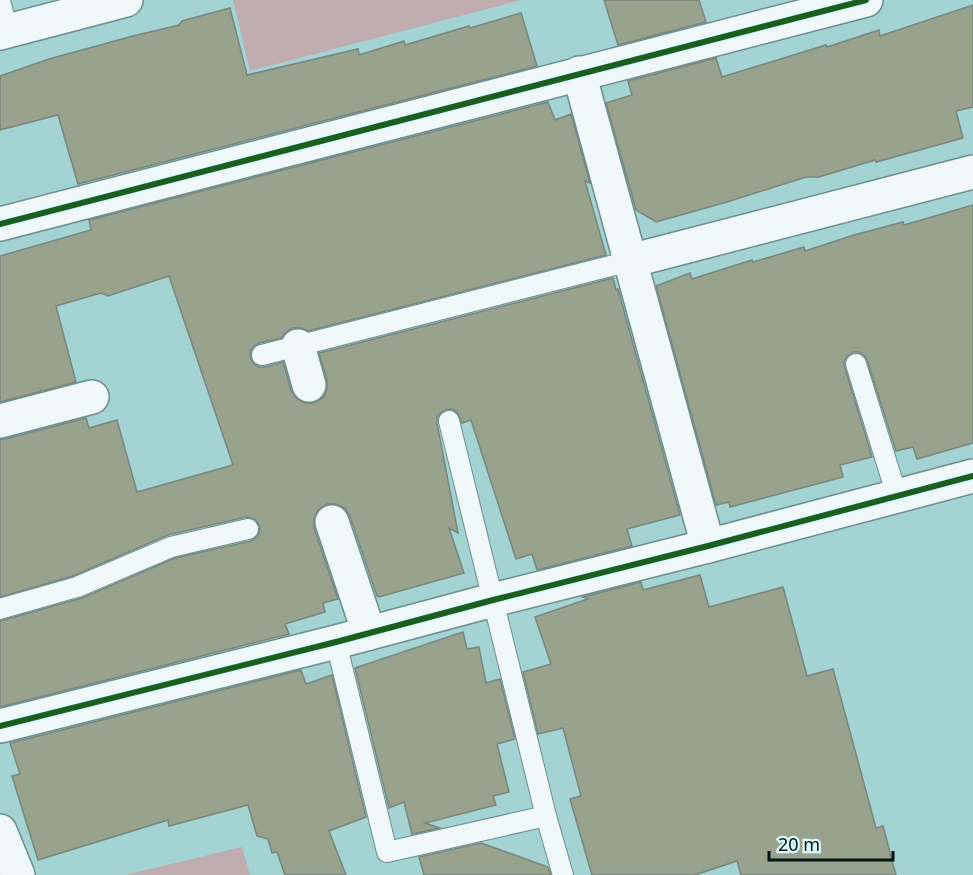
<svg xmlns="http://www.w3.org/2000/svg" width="973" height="875" viewBox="0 0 973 875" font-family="'Noto Sans',sans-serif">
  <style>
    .green { fill: #c0adb0 }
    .building { fill: #99a28d; stroke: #77877c; stroke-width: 1.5 }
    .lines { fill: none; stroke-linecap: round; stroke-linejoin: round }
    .lane-casing { stroke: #6b8e8e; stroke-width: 22 }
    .street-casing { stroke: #6b8e8e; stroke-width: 36 }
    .lane { stroke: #f1f8f9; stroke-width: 20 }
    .street { stroke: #f1f8f9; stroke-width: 33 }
    .cycleway-casing { stroke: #ddfefe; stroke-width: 10 }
    .cycleway { stroke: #1b5e20; stroke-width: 6 }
  </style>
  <rect width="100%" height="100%" fill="#a4d3d4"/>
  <g class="green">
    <path d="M233,0H521L250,71Z"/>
    <path d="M242,847L250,875H125Z"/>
  </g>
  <g class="building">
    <path d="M604,0H699L706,22L618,45Z"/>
    <path d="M973,5V107L956,111L963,138L876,162L875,160L819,177H806L727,202L656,222L636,210L606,103L632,95L628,81L716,58L722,77L826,45L827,47L879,30L880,36Z"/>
    <path d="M230,8L247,75L358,49L359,55L404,41L405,45L469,26L470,28L521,13L537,66L78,184L58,115L0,130V76L49,59L133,36L179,25L182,21Z"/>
    <path d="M548,102L555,120L571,114L590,183L585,181L606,255L308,331L302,328H292L285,333L282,338L259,343L254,346L250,352L251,359L254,364L259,367H265L283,362L291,390L296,398L304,403H314L323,398L327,389V380L319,353L613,278L616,290L618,289L680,515L627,529L632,546L537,570L532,554L516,559L471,420L462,423L457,412L452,409L446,410L440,413L437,418V423L458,533L449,528L464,573L379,597L377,596L350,516L345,508L336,504H327L318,510L314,519V528L338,599L323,603L325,612L285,624L289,634L0,707V621L82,598L175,558L251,541L257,537L259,533L260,527L256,520L252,518L246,517L168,535L73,576L0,597V439H5L86,418L89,428L117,420L137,492L233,465L169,276L108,296L101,293L56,306L76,382L0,402V256L91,230L89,220Z"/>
    <path d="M973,205V443L917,459L913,447L896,451L867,360L864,355L859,352H853L847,356L844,362L845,368L872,457L840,465L843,477L730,507L729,502L716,505L656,286L690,273L692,279L752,260L753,262L804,247L805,251L854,235L903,222L904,225Z"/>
    <path d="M700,575L709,607L783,587L807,676L833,669L876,828L883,826L896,875H741L737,861L695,875H592L570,799L581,796L563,728L538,734L523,672L551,664L535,617L588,599L583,597L641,582L643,590Z"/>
    <path d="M463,632L467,649L479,647L486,683L500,679L515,739L497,744L509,792L493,796L496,805L425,823L440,828L412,834L404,802L389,808L355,668Z"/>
    <path d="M301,670L306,684L332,675L366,817L329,831L346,875H285L277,852L272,853L268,839L257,836L248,805L169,826L168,820L38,860L12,776L20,774L10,743Z"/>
    <path d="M481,843L548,867L551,875H424L419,857Z"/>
  </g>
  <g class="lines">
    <defs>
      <g id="lane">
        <path d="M0,1L8,31"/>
        <path d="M262,355L630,261"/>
        <path d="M856,364L897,496"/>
        <path d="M449,421L546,816L563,875"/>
        <path d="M0,609L77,587L171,547L248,529"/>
        <path d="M336,642L387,852L546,816"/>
      </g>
      <g id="street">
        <path d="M0,33L126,0"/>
        <path d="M579,73L708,546"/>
        <path d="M0,224L866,0"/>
        <path d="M630,261L973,172"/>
        <path d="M298,346L309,385"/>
        <path d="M0,421L92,397"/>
        <path d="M332,522L369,633"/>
        <path d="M0,726L336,642L493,600L708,546L973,476"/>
        <path d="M0,831L18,875"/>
      </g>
    </defs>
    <use href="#lane" class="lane-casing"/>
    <use href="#street" class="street-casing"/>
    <use href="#lane" class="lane"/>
    <use href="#street" class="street"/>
    <defs>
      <g id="cycleway">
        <path d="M0,224L866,0"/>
        <path d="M0,726L336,642L493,600L708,546L973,476"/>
      </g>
    </defs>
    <use href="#cycleway" class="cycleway-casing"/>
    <use href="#cycleway" class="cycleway"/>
  </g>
  <path d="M769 851v9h124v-9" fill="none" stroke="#001415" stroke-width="3"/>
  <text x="778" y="851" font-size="18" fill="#001415" stroke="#ddfefe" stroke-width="4.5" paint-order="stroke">20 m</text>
</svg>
